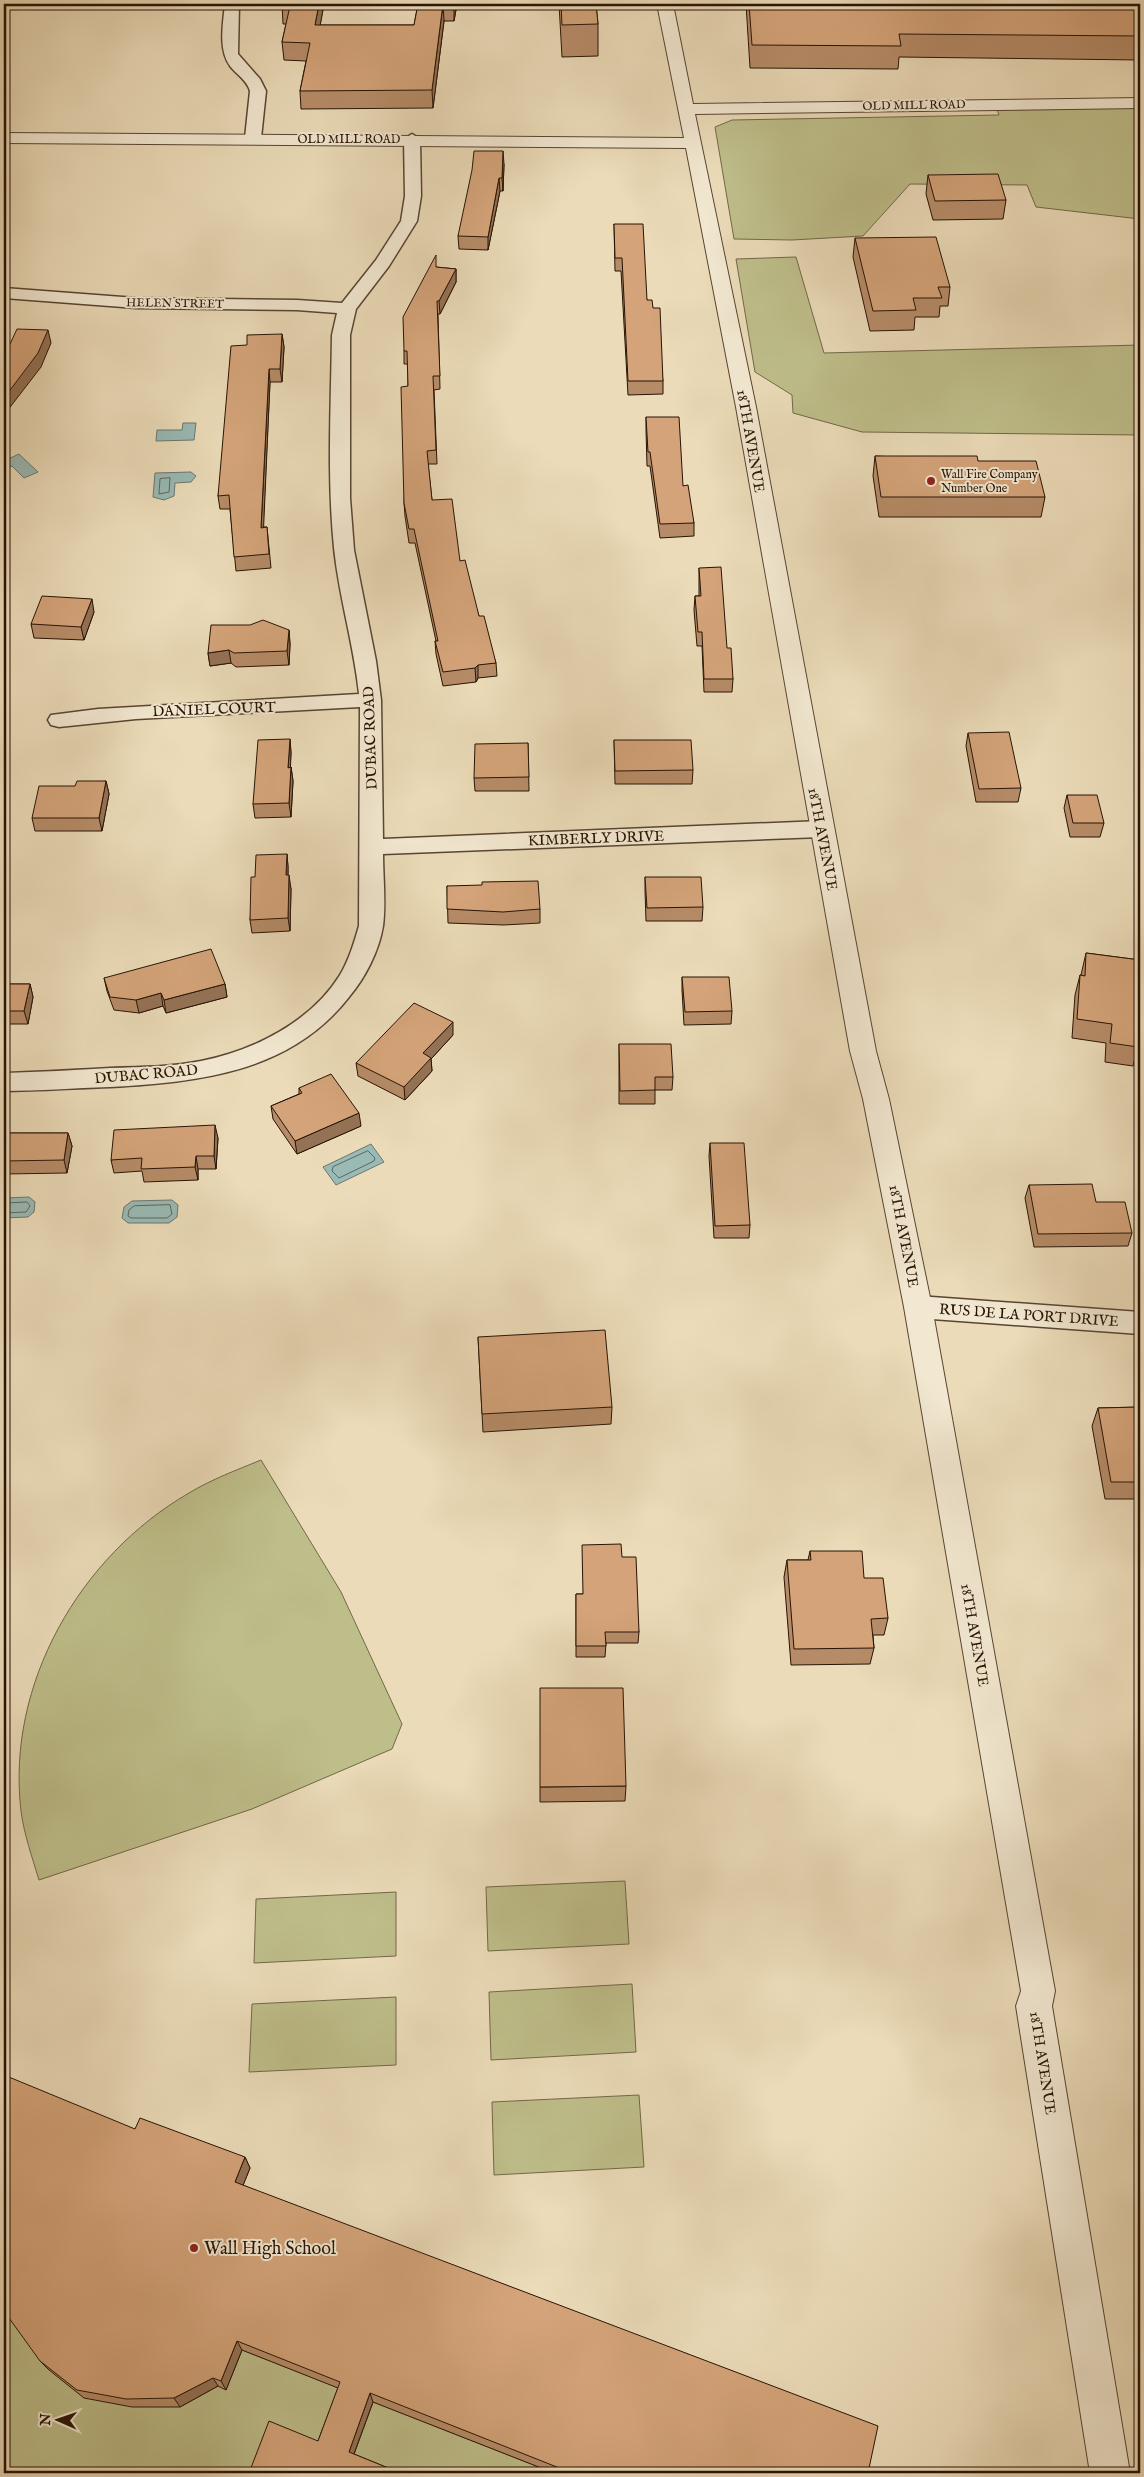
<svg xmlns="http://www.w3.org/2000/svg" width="1144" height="2477" viewBox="0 0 1144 2477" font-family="'IM FELL English',serif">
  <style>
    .green { fill: #bebe8a; stroke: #726848 }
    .water { fill: #99bab5; stroke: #6b776f }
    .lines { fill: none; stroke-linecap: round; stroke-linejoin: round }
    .shore { stroke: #60665d; stroke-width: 1 }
    .minor-casing { stroke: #584532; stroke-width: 3 }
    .tertiary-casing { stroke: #584532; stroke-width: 2 }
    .minor { fill: #f2e8d1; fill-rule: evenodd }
    .tertiary { fill: #f2e8d1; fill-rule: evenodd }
    .wall { fill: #b68c68; stroke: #271305 }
    .shaded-wall { fill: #947255; stroke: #271305 }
    .building { fill: #d4a379; stroke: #271305 }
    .poi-dot { fill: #8f2418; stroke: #f2e8d1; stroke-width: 2 }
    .labels { text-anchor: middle; stroke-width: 4; stroke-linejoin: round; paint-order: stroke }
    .far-street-label { font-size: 12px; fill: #271305; stroke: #f2e8d1 }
    .far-poi-label { font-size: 12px; fill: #271305; stroke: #f2e8d1; text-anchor: start }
    .street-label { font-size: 15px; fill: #271305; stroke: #f2e8d1 }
    .near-poi-label { font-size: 18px; fill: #271305; stroke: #f2e8d1; text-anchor: start }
  </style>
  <rect width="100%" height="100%" fill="#ebdbb8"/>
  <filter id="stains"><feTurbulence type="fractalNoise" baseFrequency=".004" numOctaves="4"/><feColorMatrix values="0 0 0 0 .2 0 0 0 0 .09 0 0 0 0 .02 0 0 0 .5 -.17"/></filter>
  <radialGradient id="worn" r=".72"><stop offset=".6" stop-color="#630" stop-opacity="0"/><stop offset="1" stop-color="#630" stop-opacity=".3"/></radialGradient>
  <g class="green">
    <path d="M1138,105L1140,111V219L1036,207L1027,185L910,184L863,236L792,240L734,239L715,127L732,120L999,115L996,107Z"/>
    <path d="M796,257L824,353L1140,345V435L862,432L793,413L792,395L755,372L736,259Z"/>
    <path d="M261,1460L341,1592L402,1724L392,1749L252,1809L39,1880C32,1857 24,1834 21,1811C6,1684 80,1556 189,1493C212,1479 237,1470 261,1460Z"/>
    <path d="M625,1881L629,1944L488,1951L486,1887Z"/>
    <path d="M396,1892V1956L254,1963L256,1899Z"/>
    <path d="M632,1984L636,2052L491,2060L489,1992Z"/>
    <path d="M396,1997V2065L249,2072L252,2004Z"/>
    <path d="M639,2095L644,2167L494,2175L492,2102Z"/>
    <path d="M4,2307L242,2350L344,2390L322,2448L257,2473H4Z"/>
    <path d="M373,2402L554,2473H386L352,2459Z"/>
  </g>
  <g class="water">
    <path d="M183,423H196L194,440L156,441L157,430H182Z"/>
    <path d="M19,454L38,472L24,478L12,466L4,469V461Z"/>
    <path d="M191,472L196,476L191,482L175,483L174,496L164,500L153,497L155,473Z"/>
    <path d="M371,1144L384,1162L336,1185L323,1167Z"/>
    <path d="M29,1197L35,1202L34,1212L28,1217L4,1218V1198Z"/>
    <path d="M172,1200L178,1205L177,1217L169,1223H128L122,1218L124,1207L132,1201Z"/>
  </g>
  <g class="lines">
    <g class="shore">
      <path d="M170,478L169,492L159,494L160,479Z"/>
      <path d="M368,1151L375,1158L374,1161L339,1178L332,1171L333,1167Z"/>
      <path d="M4,1203L27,1202L30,1206L26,1212L4,1213"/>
      <path d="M170,1205L172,1214L167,1218H131L128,1216L129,1210L134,1206Z"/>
    </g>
    <defs>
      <g id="minor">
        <path d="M225,4H239L238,54L260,79L266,91L261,138L253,143L245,138L250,91C247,80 237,75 230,66C218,49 223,24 225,4Z"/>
        <path d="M412,134L420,139L421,196L417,221L389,266L356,309L350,335V498L354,550L376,661L381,700L383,839L821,821L829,824L832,829L829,834L821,837L383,854C383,877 386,903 383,926C379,951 365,978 349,997C290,1073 198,1082 110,1087C74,1088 39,1091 4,1091V1073C39,1072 75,1070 110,1068C141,1067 171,1067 201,1061C253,1051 311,1022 340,975C349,960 354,943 359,926L360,707L136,719L59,727L51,725L48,720L51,715L98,709L359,694C354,645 339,597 334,548C327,477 331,406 332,335L337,313L297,310L136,308L4,298V288L136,298L297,300L342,303L376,260L401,221L405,196L404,139Z"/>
        <path d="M918,1296L1140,1312V1334L918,1318L908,1315L905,1307L908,1299Z"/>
      </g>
      <path id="tertiary" d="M657,4H673L693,104L1140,98V108L695,114L756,407L876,1051L889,1099L932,1307L1055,1991L1052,2006L1130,2473H1090L1016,2006L1021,1991L904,1307L863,1099L850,1051L736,407L686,148L4,143V133L684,138Z"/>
    </defs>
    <use href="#minor" class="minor-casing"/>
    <use href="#tertiary" class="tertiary-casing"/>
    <use href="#minor" class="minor"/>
    <use href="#tertiary" class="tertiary"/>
  </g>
  <g class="wall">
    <path d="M282,4H324L320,25H414L418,4H457L454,21H444L433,108L301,109L300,91L306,61L284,60L282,42L286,24H283Z"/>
    <path d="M559,4H596L598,24V56L562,57Z"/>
    <path d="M746,4H1140V60L899,57L898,69L750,68Z"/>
    <path d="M504,164L503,191H500L488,250L459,249L458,236Z"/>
    <path d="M928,175L1006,200L1003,219L933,220L926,194Z"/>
    <path d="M614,224L647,300L653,308L663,381V394L628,395L621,271H615Z"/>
    <path d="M855,238L950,287L948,306H940L939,317H915L914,330L870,331L853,257Z"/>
    <path d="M436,267L456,269V282L440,314H438L440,389L434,390L437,464H428L432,500L460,561L479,616L496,663L497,676L478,678L476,682L443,686L436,654L435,641H436L415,543H409L405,516L404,503L408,386V364H404V351Z"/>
    <path d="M282,334L284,347L282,382H270L263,527H267L271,568L236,571L230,509H220L218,496L247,345Z"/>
    <path d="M646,417L683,486L694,523V536L660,538L650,466H647L646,430Z"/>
    <path d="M875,456L978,461L1045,497L1041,517H879L873,476Z"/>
    <path d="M699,568L733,679L732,692H704L702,646H697L694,610L695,596H699Z"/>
    <path d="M94,612L84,640L34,638L31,624Z"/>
    <path d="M289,630L290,644L289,665L236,667L231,663L210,666L208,653Z"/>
    <path d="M968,733L1021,788L1018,802H976L966,746Z"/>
    <path d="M290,739L291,753L290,768L291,767L293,781L291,817L255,818L253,804Z"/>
    <path d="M614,740L693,770L692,784H615Z"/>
    <path d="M528,743L529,791H475L474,778Z"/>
    <path d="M106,781L109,794L102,831H35L32,818L75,786Z"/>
    <path d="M1067,795L1104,823L1100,837H1070L1064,808Z"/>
    <path d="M287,854L288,867V875L291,889L290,931L252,933L250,920L255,877Z"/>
    <path d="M645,877L703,907L702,921H646L645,891Z"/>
    <path d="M447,886L540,909V923L504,925L448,923Z"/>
    <path d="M1086,953L1140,960V1047H1138L1133,1066L1105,1062L1106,1043L1072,1038L1075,995L1080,975H1081Z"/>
    <path d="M682,977L732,1011L731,1024L684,1025L682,990Z"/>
    <path d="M104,978L225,984L227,997L166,1013L163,1006L139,1013L114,1010L107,991Z"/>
    <path d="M4,984H30L33,997L28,1024H4Z"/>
    <path d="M453,1035L431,1059L432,1071L405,1100L358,1076L356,1063Z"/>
    <path d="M619,1044L673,1077L672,1090H655V1104H619Z"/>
    <path d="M299,1088L361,1126L297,1154L273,1119L271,1106L299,1094Z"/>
    <path d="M4,1133H68L72,1146L67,1173L4,1174Z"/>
    <path d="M218,1138L216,1169H198V1180L144,1182L142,1171L114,1173L111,1160Z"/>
    <path d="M710,1143L750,1225L749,1238H714L709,1156Z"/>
    <path d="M1029,1185L1096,1202L1132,1233L1128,1246L1034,1247L1025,1198Z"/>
    <path d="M478,1337L612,1407L611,1424L483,1432Z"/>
    <path d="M1140,1407V1499H1105L1092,1426L1098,1408Z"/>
    <path d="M810,1551L864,1578L888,1618L884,1635H873L874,1648L870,1664L791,1665L784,1577L787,1560H808Z"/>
    <path d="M622,1557L639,1632L638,1643H606L605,1657H576V1594H583Z"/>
    <path d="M626,1786L625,1801L540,1802V1787Z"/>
    <path d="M245,2157L250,2168L243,2185L868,2473H554L373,2402L354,2454L398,2472V2473H249L318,2441L338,2388L242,2350L226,2390L218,2386L180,2407H132L84,2398L49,2370L40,2361Z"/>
  </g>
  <g class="shaded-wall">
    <path d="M319,4H324L317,43L315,25Z"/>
    <path d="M443,4L444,21L433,108L432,90Z"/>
    <path d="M454,4H457L454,21Z"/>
    <path d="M503,151L504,164L503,191L502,178Z"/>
    <path d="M499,178L500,191L488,250V237Z"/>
    <path d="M456,269V282L440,314L439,301Z"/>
    <path d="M48,330L51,343L41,367L4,415V398Z"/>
    <path d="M282,334L284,347L282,382L280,369Z"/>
    <path d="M269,369L270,382L263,541L261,528Z"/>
    <path d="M92,599L94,612L84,640L81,627Z"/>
    <path d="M289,630L290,644L289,665L287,651Z"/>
    <path d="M229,650L231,663L210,666L208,653Z"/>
    <path d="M478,665V678L476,682L475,668Z"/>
    <path d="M290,739L291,753L290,781L288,768Z"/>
    <path d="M291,767L293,781L291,817L289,803Z"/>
    <path d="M106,781L109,794L102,831L99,818Z"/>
    <path d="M287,854L288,867V889L286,875Z"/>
    <path d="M289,875L291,889L290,931L288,918Z"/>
    <path d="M30,984L33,997L28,1024L24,1011Z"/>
    <path d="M225,984L227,997L166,1013L164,1000Z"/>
    <path d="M161,993L163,1006L139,1013L136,1000Z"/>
    <path d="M453,1022V1035L431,1059L432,1071L405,1100L404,1087L423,1053Z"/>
    <path d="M359,1113L361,1126L297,1154L295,1141Z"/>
    <path d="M215,1125L218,1138L216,1169L214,1156Z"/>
    <path d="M68,1133L72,1146L67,1173L64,1160Z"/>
    <path d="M196,1156L198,1169V1180L195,1167Z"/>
    <path d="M245,2157L250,2168L240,2193L235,2182Z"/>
    <path d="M237,2341L242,2350L226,2390L221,2381Z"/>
    <path d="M213,2378L218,2386L180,2407L174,2398Z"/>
    <path d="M370,2393L373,2402L352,2459L349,2452Z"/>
  </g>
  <g class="building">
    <path d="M282,4H319L315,25H414L418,4H443L432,90L300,91L310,43L282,42L290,6H282Z"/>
    <path d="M561,4H596L598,24L562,25Z"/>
    <path d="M749,4H1140V36L899,34L901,46L752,45Z"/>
    <path d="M474,151H503L502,178H499L488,237L458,236L472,170Z"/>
    <path d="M998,174L1006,200L935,201L928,175Z"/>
    <path d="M614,224H643L647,300H652L653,308H660L663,381H628L622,258H615Z"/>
    <path d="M936,237L950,287H938L942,298H913L916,310L873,311L855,238Z"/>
    <path d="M436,255V267L456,269L439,301H437L440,376H433L436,450L427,451L432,500L452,499L460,561L465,560L479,616H484L496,663L478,665L475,668L443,672L435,641H438L414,529H409L404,503L401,387L408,386L407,351H404L403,317Z"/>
    <path d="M17,329L48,330L38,353L4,398V357Z"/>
    <path d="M282,334L280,369H269L261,528L267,527L269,554L234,557L229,495L218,496L231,346L247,345V335Z"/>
    <path d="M646,417H679L683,486L688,485L694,523L660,524L650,452H648Z"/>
    <path d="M875,456H977L978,461H1036L1045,497H881Z"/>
    <path d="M721,567L727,648H731L733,679H704L702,632H698L695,596H701L699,568Z"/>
    <path d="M42,596L92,599L81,627L31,624Z"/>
    <path d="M263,620L289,630L287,651L234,653L229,650L208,653L211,625H250Z"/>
    <path d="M1009,732L1021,788L979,789L968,733Z"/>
    <path d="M290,739L288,768L291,767L289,803L253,804L258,740Z"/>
    <path d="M614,740H691L693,770L615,771Z"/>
    <path d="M528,743L529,777L474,778L475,744Z"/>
    <path d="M77,781H106L99,818H32L39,786H75Z"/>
    <path d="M1067,795H1097L1104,823H1073Z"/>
    <path d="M287,854L286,875H289L288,918L250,920L251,877H255L256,855Z"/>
    <path d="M645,877H701L703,907L647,908Z"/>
    <path d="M538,881L540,909L503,912L447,909V886L482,885V882Z"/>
    <path d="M211,949L225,984L164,1000L161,993L136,1000L110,997L104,978Z"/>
    <path d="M1086,953L1140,960V1027H1139L1138,1047L1110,1043L1112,1024L1077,1019L1080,975L1085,976Z"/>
    <path d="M682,977H729L732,1011L685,1012Z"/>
    <path d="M4,984H30L24,1011H4Z"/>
    <path d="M414,1003L453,1022L423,1053L431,1058L404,1087L356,1063Z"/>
    <path d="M619,1044H671L673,1077H655V1090L620,1091Z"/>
    <path d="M331,1074L359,1113L295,1141L271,1106L302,1093L299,1088Z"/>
    <path d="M215,1125L214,1156H196L195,1167L141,1169L142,1158L111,1160L114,1130Z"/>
    <path d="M4,1133H68L64,1160L4,1161Z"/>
    <path d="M710,1143H744L750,1225L715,1226Z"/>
    <path d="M1092,1184L1096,1202H1125L1132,1233L1038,1234L1029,1185Z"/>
    <path d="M605,1330L612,1407L482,1414L478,1337Z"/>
    <path d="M1140,1407V1482H1111L1098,1408Z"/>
    <path d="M621,1544L622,1557H636L639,1632H605L606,1646H576V1594H583L582,1545Z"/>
    <path d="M810,1551H862L864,1578H883L888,1618L871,1619L874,1648L794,1649L787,1560H811Z"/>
    <path d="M540,1688H623L626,1786L540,1787Z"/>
    <path d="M4,2075L135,2129L140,2118L245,2157L235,2182L878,2426L868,2473H572L370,2393L349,2452L398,2472L397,2473H249L269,2421L318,2441L340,2382L237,2341L221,2381L213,2378L174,2398L126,2399L77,2390L40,2361L4,2311Z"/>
  </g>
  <g class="poi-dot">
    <circle cx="931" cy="481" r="5"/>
    <circle cx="194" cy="2248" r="5"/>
  </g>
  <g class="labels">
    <g class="far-street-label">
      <text transform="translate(914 105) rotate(-1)" y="4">OLD MILL ROAD</text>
      <text x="349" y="143">OLD MILL ROAD</text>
      <text transform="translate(175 303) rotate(1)" y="4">HELEN STREET</text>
    </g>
    <g class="far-poi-label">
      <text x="941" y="478">Wall Fire Company<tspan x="941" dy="14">Number One</tspan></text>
    </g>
    <g class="street-label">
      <text transform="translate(751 441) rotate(80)" y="5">18TH AVENUE</text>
      <text transform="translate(214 709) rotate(-2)" y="5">DANIEL COURT</text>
      <text transform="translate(370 738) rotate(-92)" y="5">DUBAC ROAD</text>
      <text transform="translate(596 838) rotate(-2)" y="5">KIMBERLY DRIVE</text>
      <text transform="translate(823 839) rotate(79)" y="5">18TH AVENUE</text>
      <text transform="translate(146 1074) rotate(-5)" y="5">DUBAC ROAD</text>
      <text transform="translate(904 1236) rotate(79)" y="5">18TH AVENUE</text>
      <text transform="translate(1029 1315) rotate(4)" y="5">RUS DE LA PORT DRIVE</text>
      <text transform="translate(975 1635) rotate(80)" y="5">18TH AVENUE</text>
      <text transform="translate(1043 2063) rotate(81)" y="5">18TH AVENUE</text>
    </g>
    <g class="near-poi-label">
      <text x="204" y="2254">Wall High School</text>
    </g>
  </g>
  <rect width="1144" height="2477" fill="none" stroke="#ebdbb8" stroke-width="20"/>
  <rect x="5" y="5" width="1134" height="2467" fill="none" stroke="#271305" stroke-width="2.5"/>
  <rect x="10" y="10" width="1124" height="2457" fill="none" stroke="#271305"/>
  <g transform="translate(58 2420) rotate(272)" stroke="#f2e8d1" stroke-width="4" paint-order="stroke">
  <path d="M0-4L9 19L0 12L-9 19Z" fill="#271305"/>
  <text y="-8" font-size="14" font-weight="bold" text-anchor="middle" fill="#271305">N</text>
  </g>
  <rect width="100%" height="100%" filter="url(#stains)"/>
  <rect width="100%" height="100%" fill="url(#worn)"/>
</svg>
